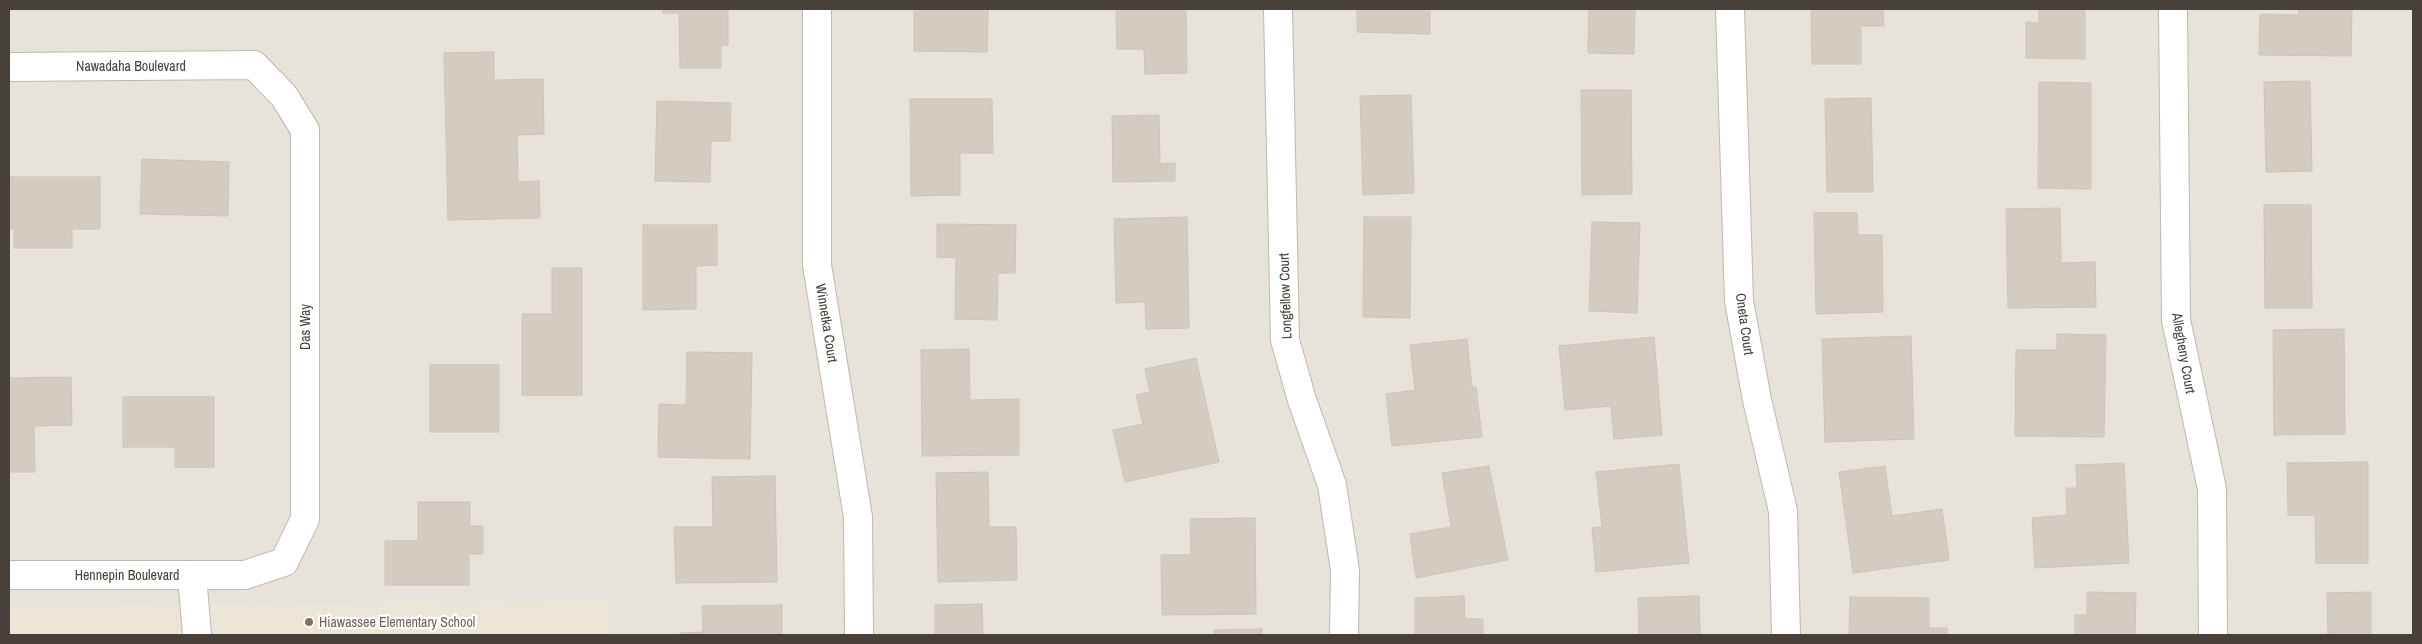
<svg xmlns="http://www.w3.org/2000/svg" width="2422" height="644" viewBox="0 0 2422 644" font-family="'Archivo Narrow',sans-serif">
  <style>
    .residential { fill: #e7e2da }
    .education { fill: #ebe5d6 }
    .building { fill: #d4ccc1; stroke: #cec4b5 }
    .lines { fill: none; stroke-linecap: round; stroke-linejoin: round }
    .minor-casing { stroke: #beb8ae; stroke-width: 30 }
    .minor { stroke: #fff; stroke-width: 28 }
    .education-dot { fill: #8d6e63; stroke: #fff; stroke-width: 2 }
    .labels { text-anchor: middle; stroke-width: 4.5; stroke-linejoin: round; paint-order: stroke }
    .street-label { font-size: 14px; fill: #474139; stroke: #fff }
    .education-label { font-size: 14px; fill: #785e54; stroke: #fff; text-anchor: start }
  </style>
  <rect width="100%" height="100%" fill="#f4f1eb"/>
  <path class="residential" d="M9,9H2413V635H609V601L9,608Z"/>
  <path class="education" d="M610,601L609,635H9V608Z"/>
  <g class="building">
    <path d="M663,9H728V45H721V68H680L679,13H663Z"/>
    <path d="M914,9H988L987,52L914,51Z"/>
    <path d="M1116,9H1186L1187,73L1145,74L1144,49H1117Z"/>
    <path d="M1357,9H1430V34L1357,32Z"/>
    <path d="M1589,9H1635L1634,54L1588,53Z"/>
    <path d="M1811,9H1883L1884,26H1861V64H1812Z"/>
    <path d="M2039,9H2085V59L2026,58V22L2039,23Z"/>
    <path d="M2299,9H2352L2351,56L2259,55L2260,14L2298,15Z"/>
    <path d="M494,52V80L543,79L544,134L517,135L518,182L539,181L540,218L448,220L444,53Z"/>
    <path d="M2310,81L2312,171L2266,172L2264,82Z"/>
    <path d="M2039,82L2091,83V189L2038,188Z"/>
    <path d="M1581,90H1631L1632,194L1582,195Z"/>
    <path d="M1411,95L1414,193L1363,195L1360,96Z"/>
    <path d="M1871,98L1873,192H1827L1825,99Z"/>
    <path d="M910,99H992L993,153H960V195L911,196Z"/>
    <path d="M657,101L731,103L730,141H711L710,182L655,181Z"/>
    <path d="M1159,115L1160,164L1175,163V181L1113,182L1112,116Z"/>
    <path d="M142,159L229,162L228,216L140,214Z"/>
    <path d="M9,177H100V229H72V248H14V229H9Z"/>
    <path d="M2264,205H2311L2312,308H2265Z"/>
    <path d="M2060,208L2061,263L2095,262L2096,307L2008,308L2006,209Z"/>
    <path d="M1814,213H1857L1858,235H1882L1883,312L1816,314Z"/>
    <path d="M1187,217L1189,328L1146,329L1145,302L1116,303L1114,219Z"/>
    <path d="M1364,217H1411L1410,318L1363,317Z"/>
    <path d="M1592,222L1640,223L1637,313L1589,311Z"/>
    <path d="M937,224L1016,225L1015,273H998L997,320L955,319L956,258L937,257Z"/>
    <path d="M643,225H717V265L696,266V309L643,310Z"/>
    <path d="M552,268H582V395H522V314H552Z"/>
    <path d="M2344,329L2345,434L2274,435L2273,330Z"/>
    <path d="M2057,334L2106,335L2104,437L2015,436L2016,350H2057Z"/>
    <path d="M1911,336L1914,439L1825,442L1822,339Z"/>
    <path d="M1654,337L1662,435L1614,439L1611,406L1565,410L1559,346Z"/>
    <path d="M1467,339L1472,387H1476L1482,437L1392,446L1386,394L1415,390L1410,345Z"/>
    <path d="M969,349L970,400L1019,399V455L922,456L921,350Z"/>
    <path d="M687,352L752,353L750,459L658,457L659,404L686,405Z"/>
    <path d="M1196,358L1219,462L1125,482L1113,430L1143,424L1136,395L1150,392L1145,369Z"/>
    <rect x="430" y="365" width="69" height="67"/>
    <path d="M71,377L72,425L34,426L35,472H9V378Z"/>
    <path d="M123,397H214V467H175V447H123Z"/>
    <path d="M2368,462V563H2316L2315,515H2288L2287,463Z"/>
    <path d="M2124,463L2129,563L2035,568L2032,518L2067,515L2066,488H2077L2076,465Z"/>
    <path d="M1679,464L1689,563L1596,572L1592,528L1602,527L1596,472Z"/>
    <path d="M1489,466L1508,560L1416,578L1410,534L1451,527L1442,473Z"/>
    <path d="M1885,466L1892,516L1942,509L1949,560L1853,573L1839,472Z"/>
    <path d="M988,472L989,527H1016L1017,580L938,582L936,473Z"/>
    <path d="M775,476L777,582L676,583L674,527H713L712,477Z"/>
    <path d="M418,502H470V526H483V554H469V585H385V541H418Z"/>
    <path d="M1255,518L1256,614L1162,615L1161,555H1191L1190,519Z"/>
    <path d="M2087,592L2136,593L2135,635H2075V615H2087Z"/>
    <path d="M2371,592V635H2328L2327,593Z"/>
    <path d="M1464,596L1465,619H1483V635H1415V598Z"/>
    <path d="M1699,596L1700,635H1639L1638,598Z"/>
    <path d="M1850,597L1929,598V628H1947V635H1849Z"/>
    <path d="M982,604L983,635H935V605Z"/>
    <path d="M782,605V635H680V633L703,632L702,606Z"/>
    <path d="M1262,629V635H1214V630Z"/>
  </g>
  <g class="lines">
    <defs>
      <g id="minor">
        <path d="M817,9V265L858,517L859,635"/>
        <path d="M1278,9L1285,340L1302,400L1332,485L1345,570L1344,635"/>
        <path d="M1730,9L1739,301L1757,400L1783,511L1786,635"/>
        <path d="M2173,9L2176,320L2212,489L2213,635"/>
        <path d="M9,67L254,65L284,96L305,130V519L284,562L245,575H9"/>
        <path d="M192,575L197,635"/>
      </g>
    </defs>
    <use href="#minor" class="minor-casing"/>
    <use href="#minor" class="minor"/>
  </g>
  <circle class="education-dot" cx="309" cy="622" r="5"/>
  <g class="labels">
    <g class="street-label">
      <text x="131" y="71">Nawadaha Boulevard</text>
      <text transform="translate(1285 296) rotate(-92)" y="5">Longfellow Court</text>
      <text transform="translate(827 323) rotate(81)" y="5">Winnetka Court</text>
      <text transform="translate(1745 324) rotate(82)" y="5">Oneta Court</text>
      <text transform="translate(305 327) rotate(-90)" y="5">Das Way</text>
      <text transform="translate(2184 353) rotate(80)" y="5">Allegheny Court</text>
      <text x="127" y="580">Hennepin Boulevard</text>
    </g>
    <g class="education-label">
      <text x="319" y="627">Hiawassee Elementary School</text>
    </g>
  </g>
  <rect width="2422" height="644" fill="none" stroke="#474139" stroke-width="20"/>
</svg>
